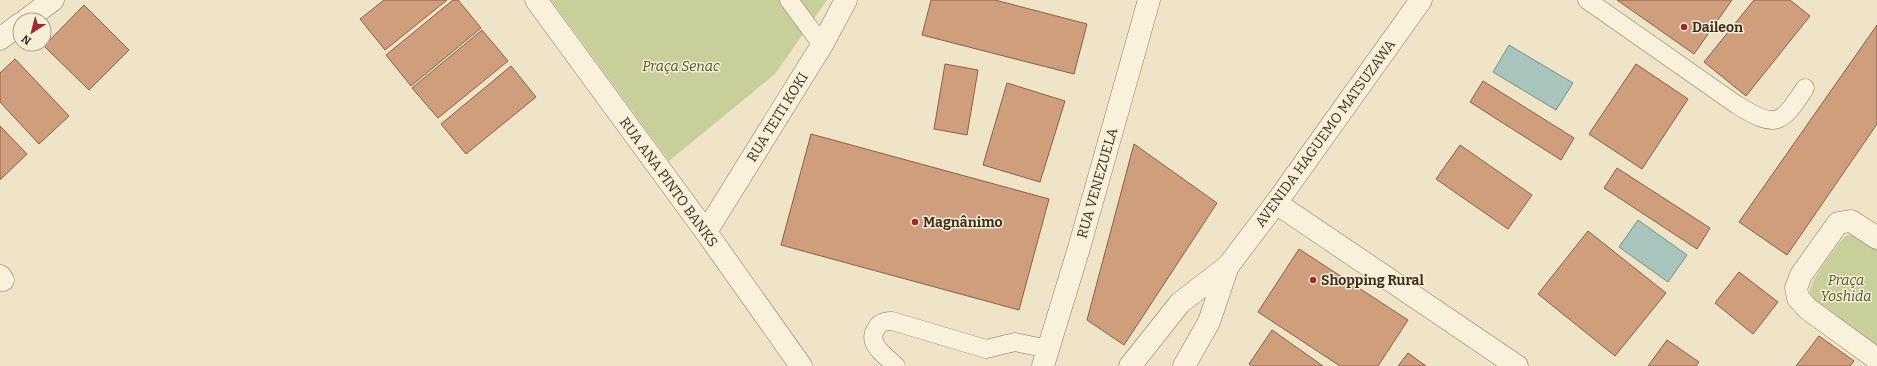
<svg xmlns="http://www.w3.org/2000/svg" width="1877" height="366" viewBox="0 0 1877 366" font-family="Bitter,serif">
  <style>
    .green { fill: #c9cf9b }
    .water { fill: #a9c4bc; stroke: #6f938a }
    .building { fill: #cf9f7d; stroke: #8d5f41 }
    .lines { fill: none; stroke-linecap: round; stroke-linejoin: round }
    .lane-casing { stroke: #8d765c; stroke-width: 19 }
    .street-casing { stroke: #8d765c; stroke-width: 23 }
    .lane { stroke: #faf1dc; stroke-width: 18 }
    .street { stroke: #faf1dc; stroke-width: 22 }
    .poi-dot { fill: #9e2a2b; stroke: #f7eed8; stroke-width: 1.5 }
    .labels { text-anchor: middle; stroke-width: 3; stroke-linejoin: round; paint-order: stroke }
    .poi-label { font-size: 14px; font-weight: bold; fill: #3d2e20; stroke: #f7eed8; text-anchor: start }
    .park-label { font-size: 14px; font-style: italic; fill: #4d5a26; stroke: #f7eed8 }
    .street-label { font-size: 14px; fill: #3d2e20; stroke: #f7eed8 }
  </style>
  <rect width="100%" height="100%" fill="#f0e4c8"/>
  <g class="green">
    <path d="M551,0H827L775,74L669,161Z"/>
    <path d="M1847,235L1858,236L1877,250V350L1812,299C1810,295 1809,291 1811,287C1813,278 1840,239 1847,235Z"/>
  </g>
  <g class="water">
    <path d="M1509,45L1573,83L1556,110L1493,72Z"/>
    <path d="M1638,220L1687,255L1668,282L1619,247Z"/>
  </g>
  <g class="building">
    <path d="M384,0H447L385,50L360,19Z"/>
    <path d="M453,0H458L481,28L411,86L386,55Z"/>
    <path d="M931,0H995L1087,24L1074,74L922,35Z"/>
    <path d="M1617,0H1732L1694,54Z"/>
    <path d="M1754,0H1790L1810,16L1746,96L1704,62Z"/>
    <path d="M84,5L129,50L89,90L44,46Z"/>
    <path d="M1877,25V124L1787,255L1739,222Z"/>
    <path d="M482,30L508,61L438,118L412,88Z"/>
    <path d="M15,59L69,116L39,144L0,102V73Z"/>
    <path d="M945,64L978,70L967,135L934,129Z"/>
    <path d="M1636,64L1688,99L1642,169L1589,134Z"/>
    <path d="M511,66L536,97L466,154L441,124Z"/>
    <path d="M1483,81L1574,138L1561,160L1470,102Z"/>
    <path d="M1007,83L1065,101L1040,182L983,165Z"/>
    <path d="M0,126L27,154L0,180Z"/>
    <path d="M811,134L1049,199L1019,310L781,245Z"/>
    <path d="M1134,144L1217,203L1124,345L1087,320Z"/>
    <path d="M1460,145L1532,195L1508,229L1436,179Z"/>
    <path d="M1617,168L1710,228L1697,249L1604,188Z"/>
    <path d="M1588,231L1666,293L1615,356L1538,294Z"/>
    <path d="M1299,249L1408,320L1378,366H1340L1258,312Z"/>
    <path d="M1739,272L1778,302L1753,334L1715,303Z"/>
    <path d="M1272,330L1323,366H1251L1249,364Z"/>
    <path d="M1819,336L1854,361L1850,366H1796Z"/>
    <path d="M1667,340L1699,362L1696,366H1648Z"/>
    <path d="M1408,353L1426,366H1398Z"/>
  </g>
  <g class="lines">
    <defs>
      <g id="lane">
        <path d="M789,0L822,45"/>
        <path d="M1587,0L1737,105C1776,129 1781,125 1805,88"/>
        <path d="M896,366C886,356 866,344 876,329C879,322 885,321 892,321L986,349L1015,342L1048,349"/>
      </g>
      <g id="street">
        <path d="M536,0L706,232L801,366"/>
        <path d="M26,20L53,0"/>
        <path d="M0,39L20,24"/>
        <path d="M1276,203L1517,366"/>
        <path d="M706,232L822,45L846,0"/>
        <path d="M1877,238L1851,221L1838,223L1801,275L1796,288L1798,298L1808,309L1877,359"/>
        <path d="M0,276L3,280"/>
        <path d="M1043,366L1079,248L1149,0"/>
        <path d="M1130,366L1180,303L1228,266L1276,203L1421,0"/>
        <path d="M1184,366L1209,322L1228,266"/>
      </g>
    </defs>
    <use href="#lane" class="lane-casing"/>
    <use href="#street" class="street-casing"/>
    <use href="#lane" class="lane"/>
    <use href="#street" class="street"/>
  </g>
  <g class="poi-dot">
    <circle cx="1684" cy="27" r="4"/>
    <circle cx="915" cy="222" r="4"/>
    <circle cx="1313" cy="280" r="4"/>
  </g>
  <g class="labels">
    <g class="poi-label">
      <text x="1692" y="32">Daileon</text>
      <text x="923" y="227">Magnânimo</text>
      <text x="1321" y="285">Shopping Rural</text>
    </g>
    <g class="park-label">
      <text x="681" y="71">Praça Senac</text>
      <text x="1846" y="285">Praça<tspan x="1846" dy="16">Yoshida</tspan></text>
    </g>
    <g class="street-label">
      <text transform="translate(777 117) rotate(-58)" y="5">RUA TEITI KOKI</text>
      <text transform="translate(1325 133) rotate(-54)" y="5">AVENIDA HAGUEMO MATSUZAWA</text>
      <text transform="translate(669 182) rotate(54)" y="5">RUA ANA PINTO BANKS</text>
      <text transform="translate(1097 183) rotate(-74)" y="5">RUA VENEZUELA</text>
    </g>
  </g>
  <g transform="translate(32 32) rotate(216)"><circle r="19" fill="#f7eed8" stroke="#ada18e"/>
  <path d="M0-3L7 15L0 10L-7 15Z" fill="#9e2a2b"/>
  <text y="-6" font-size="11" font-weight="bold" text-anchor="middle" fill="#3d2e20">N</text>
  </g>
</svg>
